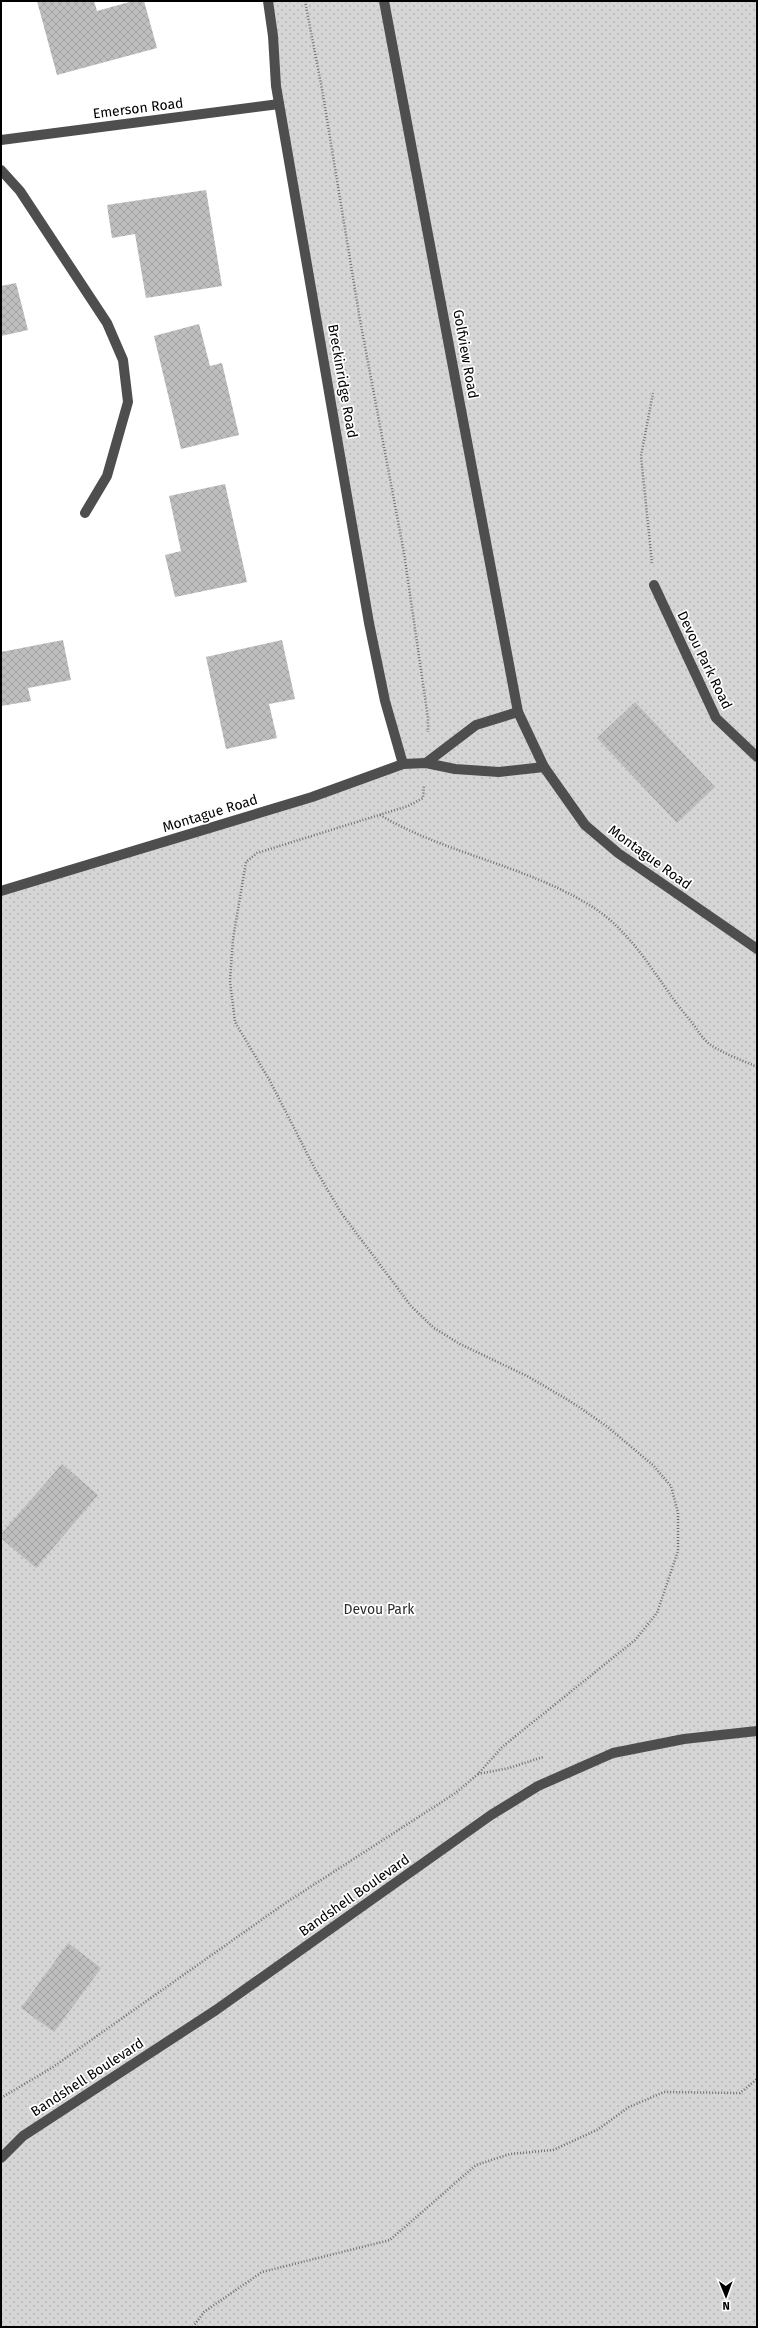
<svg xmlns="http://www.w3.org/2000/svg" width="758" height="2328" viewBox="0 0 758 2328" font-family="'Fira Sans',sans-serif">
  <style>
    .park { fill: url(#park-dots) }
    .building { fill: url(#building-cross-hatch) }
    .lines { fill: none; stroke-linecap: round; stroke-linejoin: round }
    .path { stroke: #707070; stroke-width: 2.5; stroke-dasharray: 1 2; stroke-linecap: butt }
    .minor { stroke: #4e4e4e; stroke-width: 10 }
    .labels { text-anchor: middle; stroke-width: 3.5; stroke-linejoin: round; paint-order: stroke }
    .street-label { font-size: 14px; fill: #000; stroke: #fff }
    .park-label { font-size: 14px; fill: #2c2c2c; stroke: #fff }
  </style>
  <defs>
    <pattern id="park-dots" width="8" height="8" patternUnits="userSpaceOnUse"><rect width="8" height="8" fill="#d5d5d5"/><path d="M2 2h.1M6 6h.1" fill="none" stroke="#b5b5b5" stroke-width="1.8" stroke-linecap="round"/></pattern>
    <pattern id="building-cross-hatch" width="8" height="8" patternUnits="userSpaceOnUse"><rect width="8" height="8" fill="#bebebe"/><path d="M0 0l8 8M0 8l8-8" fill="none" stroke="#a2a2a2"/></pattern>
  </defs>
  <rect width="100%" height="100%" fill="#fff"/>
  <path class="park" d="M268,1H757V2327H1V891L403,764L385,701L276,86Z"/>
  <g class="building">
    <path d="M37,1H94L97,11L133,1H144L157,48L57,75Z"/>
    <path d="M206,190L222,286L146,298L135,234L112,238L107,205Z"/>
    <path d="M16,283L28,330L1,336V286Z"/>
    <path d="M199,324L210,366L222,363L239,435L181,449L154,336Z"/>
    <path d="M225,484L247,582L175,597L165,555L181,551L169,496Z"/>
    <path d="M63,640L71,680L28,688L31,701L1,706V652Z"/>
    <path d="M282,640L295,699L269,704L277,738L226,749L206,657Z"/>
    <path d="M635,702L715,787L677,823L597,738Z"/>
    <path d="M62,1464L98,1495L36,1568L1,1538V1534Z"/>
    <path d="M68,1943L101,1968L54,2032L21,2008Z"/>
  </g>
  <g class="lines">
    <g class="path">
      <path d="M305,1L322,89L360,320L404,553L428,718V732"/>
      <path d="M652,563L641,456L653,393"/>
      <path d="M380,815C446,854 525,865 591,906C635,933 657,981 689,1019C696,1027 702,1039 711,1045C724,1054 742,1060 757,1067"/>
      <path d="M478,1774L509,1768L543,1757"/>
      <path d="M1,2098L53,2067L284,1904L454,1794L478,1774L502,1747L635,1640L657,1613L678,1551V1513L671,1486L653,1465L605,1425L573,1403L529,1377L460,1344L434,1328L411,1306L342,1214L314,1167L270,1081L235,1022L230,981L233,939L246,862L257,853L408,806L423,798L424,785"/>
      <path d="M193,2327L204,2312L262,2272L390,2240L476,2165L510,2154L553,2150L597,2130L629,2107L664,2092L740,2093L757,2079"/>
    </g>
    <g class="minor">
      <path d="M268,1L273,36L276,86L369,623L385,701L403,764"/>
      <path d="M384,1L518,712L544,767L585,825L618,853L757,949"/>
      <path d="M1,140L279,104"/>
      <path d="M1,170L20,191L107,323L123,360L128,402L107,476L85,513"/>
      <path d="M654,585L716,718L757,757"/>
      <path d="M426,763L476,725L518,712"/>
      <path d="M1,891L312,797L403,764L426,763L455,769L499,772L544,767"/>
      <path d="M1,2158L23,2136L216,2010L491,1815L538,1786L613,1753L684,1739L757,1731"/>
    </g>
  </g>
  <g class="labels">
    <g class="street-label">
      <text transform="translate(138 108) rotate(-7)" y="5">Emerson Road</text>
      <text transform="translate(466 354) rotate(80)" y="5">Golfview Road</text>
      <text transform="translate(343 381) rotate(80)" y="5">Breckinridge Road</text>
      <text transform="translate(705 660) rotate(64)" y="5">Devou Park Road</text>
      <text transform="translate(210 813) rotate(-17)" y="5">Montague Road</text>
      <text transform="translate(650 857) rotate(36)" y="5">Montague Road</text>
      <text transform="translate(354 1895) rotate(-35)" y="5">Bandshell Boulevard</text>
      <text transform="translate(87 2077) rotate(-33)" y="5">Bandshell Boulevard</text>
    </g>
    <g class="park-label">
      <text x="379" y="1614">Devou Park</text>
    </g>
  </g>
  <rect width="758" height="2328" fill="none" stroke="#000000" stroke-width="4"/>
  <g transform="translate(726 2296) rotate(179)" stroke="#ffffff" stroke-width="3" paint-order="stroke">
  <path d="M0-3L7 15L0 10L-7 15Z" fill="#000000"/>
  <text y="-6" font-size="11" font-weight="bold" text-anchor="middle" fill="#000000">N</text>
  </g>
</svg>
